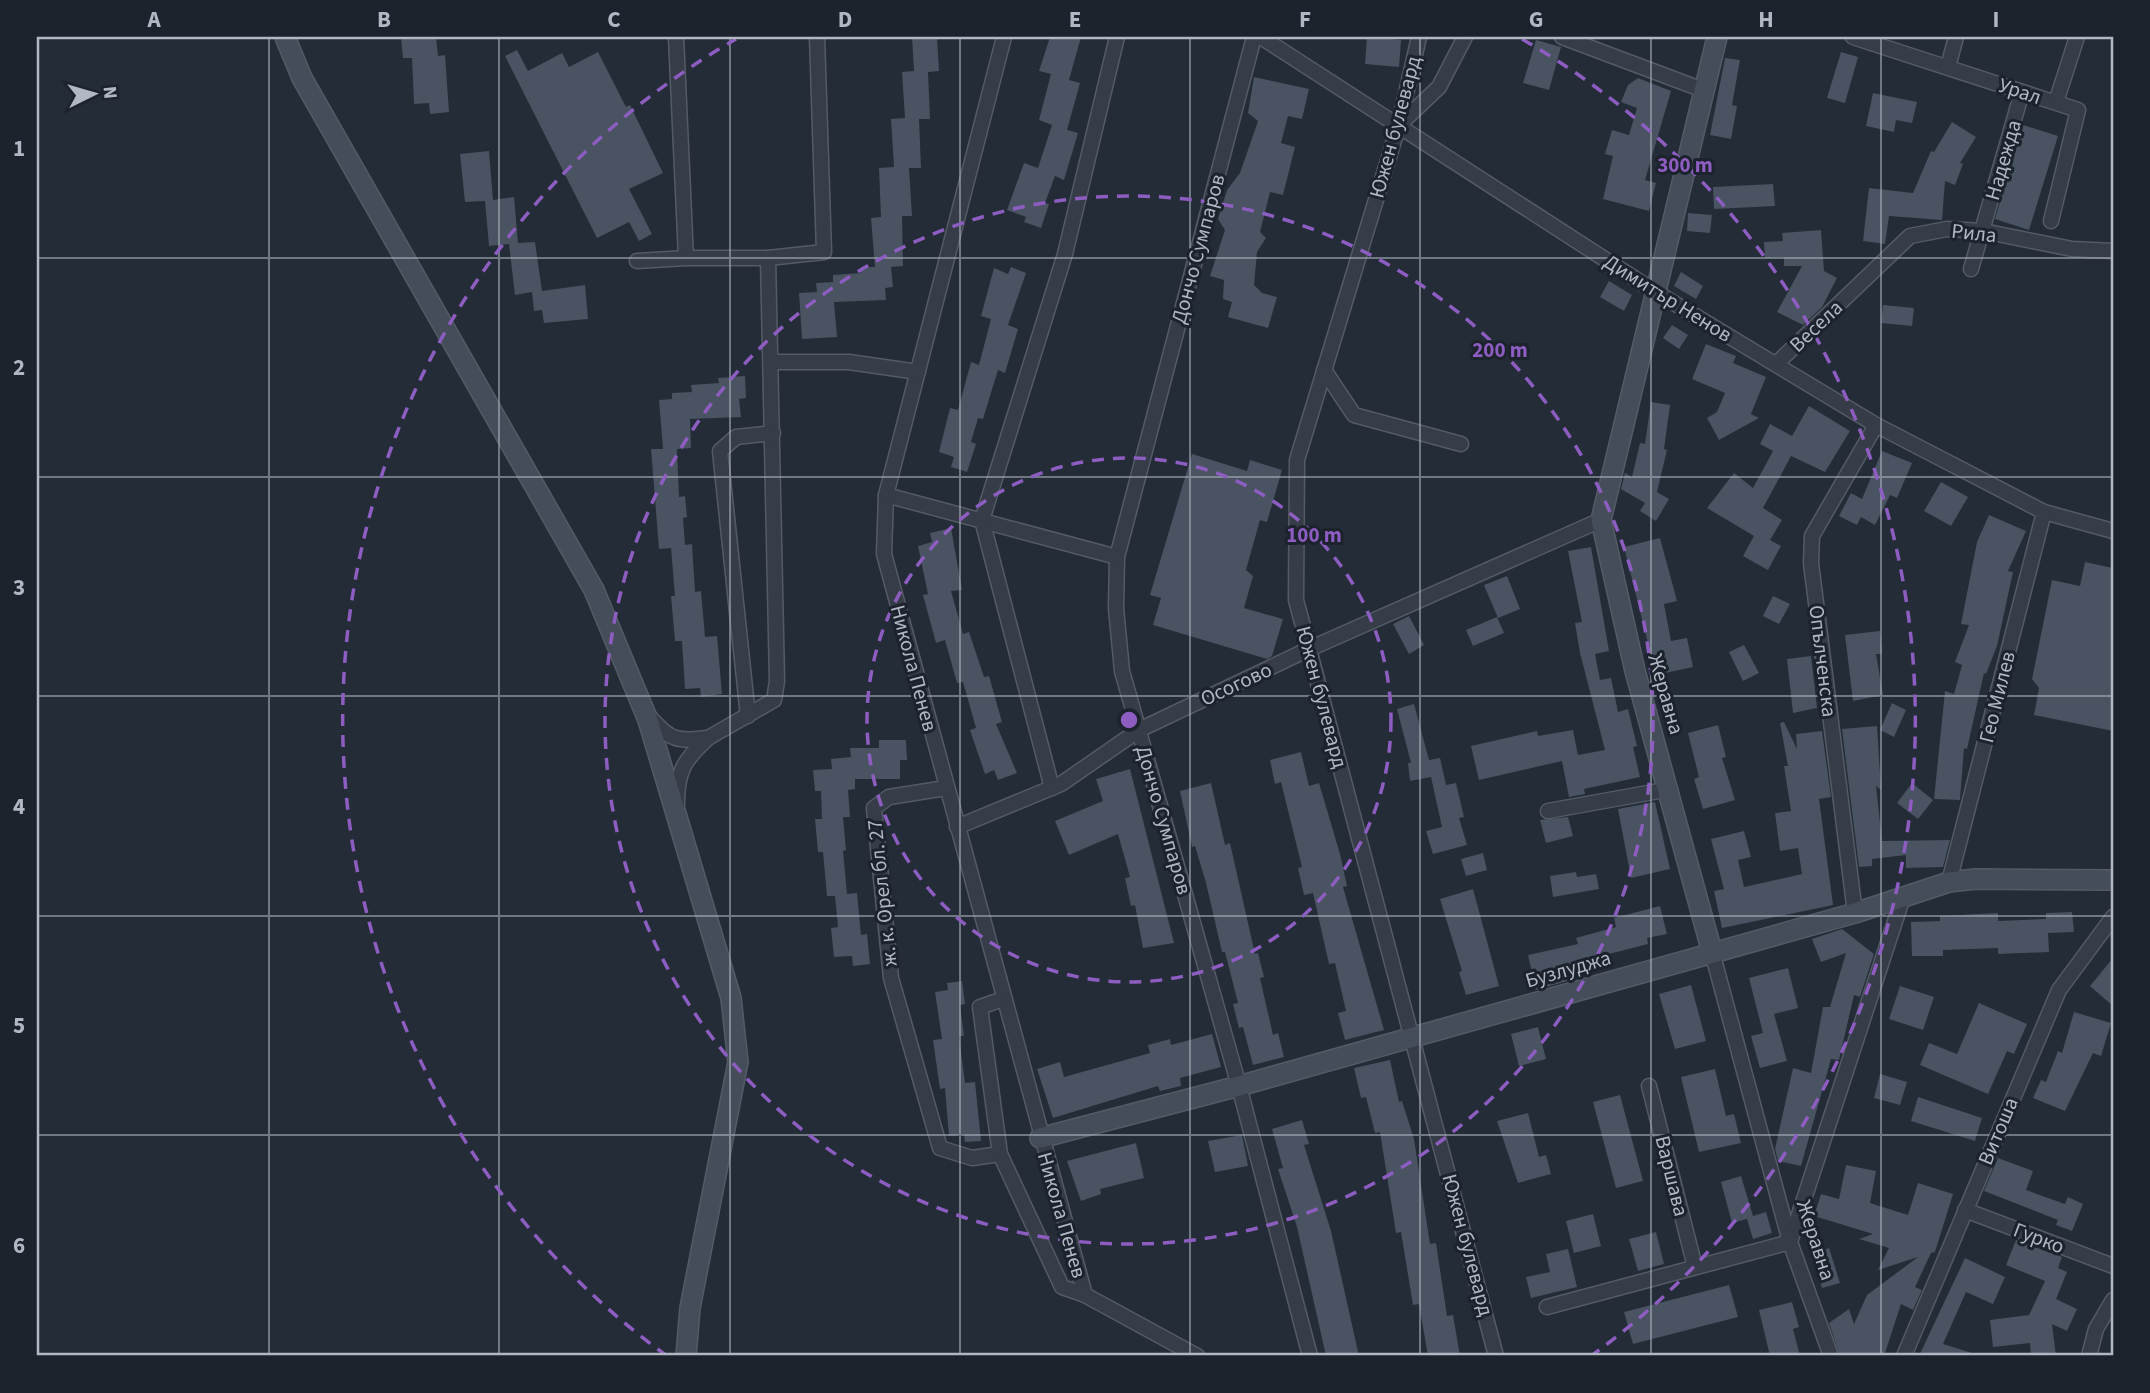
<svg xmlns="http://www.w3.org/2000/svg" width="2150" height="1393" viewBox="0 0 2150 1393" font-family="'Source Sans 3',sans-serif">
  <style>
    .building { fill: #495361 }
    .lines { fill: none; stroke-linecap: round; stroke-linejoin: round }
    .street-casing { stroke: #545b66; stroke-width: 17 }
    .secondary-casing { stroke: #545b66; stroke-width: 22 }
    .street { stroke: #363d48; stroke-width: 14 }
    .secondary { stroke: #454d5b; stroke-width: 19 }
    .grid { fill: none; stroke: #b1b8c4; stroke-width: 2; stroke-opacity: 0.55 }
    .ring { fill: none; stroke: #8e5dc1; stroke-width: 3.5; stroke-dasharray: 12 9 }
    .labels { text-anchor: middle; stroke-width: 6; stroke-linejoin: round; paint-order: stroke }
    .street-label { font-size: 21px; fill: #b1b8c4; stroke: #1c232d }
    .centre { fill: #8e5dc1; stroke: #1c232d; stroke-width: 3.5 }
    .ring-label { font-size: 21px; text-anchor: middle; font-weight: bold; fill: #8e5dc1; stroke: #1c232d; stroke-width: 6; stroke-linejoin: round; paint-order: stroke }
    .neatline { fill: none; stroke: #b1b8c4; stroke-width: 2.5 }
    .grid-label { font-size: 23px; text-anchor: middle; font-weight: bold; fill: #b1b8c4 }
  </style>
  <rect width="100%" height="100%" fill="#232c37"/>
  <g class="building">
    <path d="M401,37H436L438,56L445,55L449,112L430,114L429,103L414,104L412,58H403Z"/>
    <path d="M912,37H937L939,71L928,72L930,119H919L921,168H909L912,216H902L903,266L891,267L893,287L885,288L886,300L834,302L837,337L802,339L799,293L817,292L816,283L833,282V275L861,273V267H875L871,218L881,217L879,168L894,167L891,119L905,118L902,72L914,71Z"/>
    <path d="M1050,37H1081L1069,80L1080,83L1067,130L1078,133L1064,180L1055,176L1045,203L1049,204L1041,228L1024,222L1026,217L1007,210L1024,163L1038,168L1052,125L1039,120L1051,74L1039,71Z"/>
    <path d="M1367,37L1401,40L1399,67L1365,64Z"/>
    <path d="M1536,40L1561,47L1549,90L1523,83Z"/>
    <path d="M517,50L528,71L562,53L569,67L598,52L626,107L630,105L663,173L629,189L652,234L639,241L629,222L597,238L505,56Z"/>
    <path d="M1841,52L1858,57L1845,103L1827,98Z"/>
    <path d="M1725,58L1740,60L1732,105L1737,106L1731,139L1710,135Z"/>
    <path d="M1254,77L1309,89L1302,119L1288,116L1281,143L1295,147L1283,195L1270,192L1260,232L1266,238L1257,252L1254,285L1262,293L1277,297L1268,328L1228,317L1232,302L1223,299L1224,280L1210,276L1225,230L1218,219L1227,190L1240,173L1258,121L1248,113Z"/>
    <path d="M1638,78L1671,91L1645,180L1656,183L1649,211L1603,199L1613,156L1605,154L1612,130L1629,135L1637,108L1621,102L1628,85Z"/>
    <path d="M1873,93L1917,102L1912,123L1896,120L1894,132L1866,126Z"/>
    <path d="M1952,122L1976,137L1960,163L1963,164L1955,185L1945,181L1942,220L1889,216L1885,244L1863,241L1869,188L1913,193L1931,151L1934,152Z"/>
    <path d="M2023,125L2058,136L2029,230L1995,219Z"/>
    <path d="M489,151L493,200L514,197L518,243L535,242L542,291L585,285L588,319L544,323L542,310L534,311L532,292L515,295L509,244L489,246L485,201L465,202L460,154Z"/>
    <path d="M1773,184L1775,206L1714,209L1713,187Z"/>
    <path d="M1688,213L1712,215L1710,233L1687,231Z"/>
    <path d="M1821,230L1824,271L1837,278L1822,307L1803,325L1777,312L1802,266H1784V257L1765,258L1764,242L1783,241L1782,233Z"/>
    <path d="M1011,267L1026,273L1008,325L1018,329L1005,373L998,370L983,419L978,418L971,442L976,444L967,472L951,467L954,457L939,452L950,408L958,410L971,362L979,365L991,319L981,316L994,268L1008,274Z"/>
    <path d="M1681,272L1703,286L1696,299L1674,286Z"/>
    <path d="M1609,281L1632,295L1624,311L1600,297Z"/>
    <path d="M1883,305L1914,308L1912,326L1881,323Z"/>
    <path d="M1672,325L1688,335L1679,349L1663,338Z"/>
    <path d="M1706,344L1736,356L1733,363L1766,377L1751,414L1759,418L1719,440L1707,418L1717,412L1725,393L1692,379Z"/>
    <path d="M745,376L746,398L739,399L741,417L690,419L691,448L677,449L679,497L685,496L687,517L683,518L685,545L692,544L695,592L701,591L705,637L717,636L722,694L701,697L700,688L685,689L682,641H675L671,596H675L671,548L659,549L651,449H663L659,400L672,399V393L692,392L691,385L719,383L718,378Z"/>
    <path d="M1651,402L1670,405L1664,449L1667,450L1657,492L1669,499L1656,521L1640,511L1645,503L1621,489L1625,473L1632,477L1640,443L1645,444Z"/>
    <path d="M1809,406L1850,431L1825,472L1791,456L1763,508L1782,520L1770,540L1781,546L1768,570L1743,556L1754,536L1707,508L1734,473L1753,488L1773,451L1760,444L1770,424L1792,436Z"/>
    <path d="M1882,451L1912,463L1897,498L1890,495L1875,525L1861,517L1857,525L1839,516L1851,493L1862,499Z"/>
    <path d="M1192,454L1247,471L1250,460L1282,470L1267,522L1260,520L1246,570L1253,576L1244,608L1283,619L1272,656L1267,659L1153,625L1161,598L1150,595Z"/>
    <path d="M1941,482L1968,497L1951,526L1924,511Z"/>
    <path d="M1989,515L2026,531L2008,571L2013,572L1997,646L1986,674L1984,673L1967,749L1964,748L1960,800L1934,799L1945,691L1954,694L1962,665L1955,662L1969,625L1961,624L1977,542Z"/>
    <path d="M951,528L962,590L951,591L963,634L969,632L984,677L989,676L1002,722L996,724L1017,773L998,780L994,770L985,774L970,730L976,728L963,682L957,683L945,640L936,643L923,595L928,594L918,546L932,542L930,533Z"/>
    <path d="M1660,538L1677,601L1664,604L1671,641L1687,638L1693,667L1656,675L1624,547Z"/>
    <path d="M1591,547L1609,651L1595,654L1600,680L1611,678L1618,712L1628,709L1637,746L1633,747L1640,777L1584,789L1585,794L1569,797L1562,761L1479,780L1471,746L1537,731L1538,736L1573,730L1578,755L1605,750L1580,653L1575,623L1582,622L1568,551Z"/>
    <path d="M2085,562L2113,568L2111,694H2113V731L2034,715L2039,688L2032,679L2052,580L2080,586Z"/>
    <path d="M1507,576L1520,609L1498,618L1484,585Z"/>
    <path d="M1773,596L1790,604L1779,624L1763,616Z"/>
    <path d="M1409,616L1424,645L1409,654L1393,624Z"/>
    <path d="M1497,617L1504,633L1473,646L1466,630Z"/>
    <path d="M1880,631L1882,654H1876L1883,695L1853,701L1845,635Z"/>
    <path d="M1744,645L1759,673L1743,681L1729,652Z"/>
    <path d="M1811,656L1817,708L1793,713L1787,659Z"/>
    <path d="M1892,703L1906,710L1894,737L1880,730Z"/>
    <path d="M1414,704L1429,760L1440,758L1446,785L1456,783L1464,817L1459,818L1467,845L1433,854L1426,831L1442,827L1431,777L1410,781L1408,763H1411L1397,709Z"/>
    <path d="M1784,722L1797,749L1796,734L1822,731L1831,797L1819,799L1833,905L1722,928L1714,891L1724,889L1711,839L1744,831L1751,857L1738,860L1744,887L1802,874L1798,848L1780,851L1775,813L1791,811L1784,766H1788L1780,723Z"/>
    <path d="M1718,725L1726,757L1722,758L1735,800L1703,809L1694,779L1699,777L1688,733Z"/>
    <path d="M1877,726L1881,790L1876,786L1882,841L1950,840L1943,867L1906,868V855L1872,859V866L1859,867L1842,729Z"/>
    <path d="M879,740H906L907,760H900V779H855V789L848,790L850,817H843L846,850L843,851L847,894L857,893L861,935L867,934L870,964L853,966L852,956L834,957L831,928L838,927L835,896H827L823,852H818L815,819H822L821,791H815L813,770L832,769L831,759L851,757L850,748H879Z"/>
    <path d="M1301,752L1309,786L1319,783L1340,854L1347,886L1343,887L1384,1030L1345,1040L1338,1013L1346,1011L1335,963L1329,964L1313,893L1304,895L1298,868L1302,867L1281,782L1275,784L1270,760Z"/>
    <path d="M1130,769L1174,943L1143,948L1135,905L1131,906L1125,878L1130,877L1118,834L1069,855L1055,821L1103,801L1096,779Z"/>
    <path d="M1211,783L1225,845L1230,843L1255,954L1258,953L1264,977L1260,978L1273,1035L1278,1033L1284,1057L1253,1065L1243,1027L1239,1028L1233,1004L1238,1003L1225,952H1222L1206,883L1195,846L1192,847L1180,791Z"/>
    <path d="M1912,783L1933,800L1918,819L1897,803Z"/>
    <path d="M1655,802L1670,869L1631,878L1618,809Z"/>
    <path d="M1568,817L1573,836L1546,843L1540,820Z"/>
    <path d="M1483,853L1487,870L1466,876L1461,859Z"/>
    <path d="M1576,872L1577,877L1596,874L1599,889L1553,897L1550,876Z"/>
    <path d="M1473,889L1499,986L1466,995L1459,972L1462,971L1440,899Z"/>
    <path d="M1660,906L1667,934L1647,938L1648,944L1574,963L1578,978L1536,990L1528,955L1578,944L1576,938L1616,927L1614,918Z"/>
    <path d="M2072,912L2074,932L2048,933L2049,952L1998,954V948L1943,950V956H1912L1911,922L1940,921V916L1998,913V921L2046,919V913Z"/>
    <path d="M1842,929L1874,954L1860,997L1854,995L1839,1060L1831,1059L1801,1166L1778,1161L1775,1149L1793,1068L1811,1073L1823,1007H1830L1846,953L1821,962L1812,939Z"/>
    <path d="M2113,958V1006L2090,986Z"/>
    <path d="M1788,968L1798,1008L1774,1014L1787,1061L1760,1068L1751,1036L1763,1033L1749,978Z"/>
    <path d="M962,981L965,1004L960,1005L964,1036H959L965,1083L975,1082L981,1141L965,1142L964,1134L949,1136L945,1088L940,1089L933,1040L942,1039L935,992L948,990L947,983Z"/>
    <path d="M1691,985L1706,1041L1675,1049L1659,994Z"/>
    <path d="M1900,986L1934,997L1923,1030L1889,1019Z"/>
    <path d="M1979,1003L2027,1024L2014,1054L2007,1051L1988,1094L1920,1065L1929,1043L1957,1054Z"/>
    <path d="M2074,1012L2111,1023L2101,1056L2093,1053L2065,1111L2033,1098L2041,1080L2046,1082L2058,1051L2062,1053Z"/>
    <path d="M1538,1027L1546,1059L1519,1066L1511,1034Z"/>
    <path d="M1212,1034L1221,1067L1180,1078L1181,1086L1160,1091L1158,1086L1053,1118L1037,1069L1060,1062L1064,1077L1150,1053L1148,1045L1170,1039L1171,1045Z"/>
    <path d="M1390,1060L1399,1102L1402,1101L1414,1139L1430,1244L1436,1243L1447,1316L1453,1315L1460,1356H1428L1419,1304L1413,1305L1401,1232L1396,1233L1380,1132L1375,1133L1366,1097L1361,1098L1354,1068Z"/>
    <path d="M1715,1069L1726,1116L1734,1114L1741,1143L1699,1152L1681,1077Z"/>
    <path d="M1880,1074L1907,1082L1900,1105L1874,1098Z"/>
    <path d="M1620,1095L1643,1181L1616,1188L1593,1102Z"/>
    <path d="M1918,1097L1982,1118L1975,1141L1911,1121Z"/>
    <path d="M1528,1113L1539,1157L1546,1155L1551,1174L1518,1183L1497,1121Z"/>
    <path d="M1302,1120L1309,1144L1304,1145L1331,1231L1359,1356H1326L1297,1227L1278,1169L1283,1168L1272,1129Z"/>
    <path d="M1242,1135L1248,1166L1215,1172L1208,1141Z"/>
    <path d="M1136,1143L1144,1178L1100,1189L1101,1194L1081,1201L1067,1161Z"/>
    <path d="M1998,1158L2033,1171L2026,1190L2065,1204L2068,1197L2083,1204L2072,1231L2056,1225L2058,1220L1984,1191Z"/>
    <path d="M1846,1165L1876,1171L1870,1203L1908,1215L1918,1183L1953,1194L1935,1252L1931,1253L1915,1287L1922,1290L1913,1310L1901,1304L1884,1356H1840L1829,1323L1849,1309L1854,1324L1867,1295L1918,1257L1878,1270L1889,1248L1859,1239L1873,1234L1814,1216L1821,1194L1839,1199Z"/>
    <path d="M1741,1176L1753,1216L1766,1212L1772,1233L1753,1239L1747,1219L1732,1223L1721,1182Z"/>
    <path d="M1593,1214L1601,1246L1574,1253L1566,1221Z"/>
    <path d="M1656,1232L1664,1264L1638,1271L1629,1239Z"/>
    <path d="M2016,1240L2062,1257L2058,1268L2067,1272L2056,1299L2077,1309L2067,1331L2052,1324L2056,1356H2031L2030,1343L1993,1347L1990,1320L2029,1315L2045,1281L2006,1265Z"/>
    <path d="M1829,1248L1840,1283L1822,1288L1811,1254Z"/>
    <path d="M1568,1249L1577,1287L1531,1298L1526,1277L1550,1272L1546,1254Z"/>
    <path d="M1965,1258L2005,1277L1993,1304L1966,1292L1943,1344L1972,1353V1356H1919Z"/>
    <path d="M1729,1285L1738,1317L1633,1344L1624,1312Z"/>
    <path d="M1792,1302L1799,1327L1793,1329L1800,1356H1770L1759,1310Z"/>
  </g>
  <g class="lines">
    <defs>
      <g id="street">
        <path d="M676,37L686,258H768L777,681L774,700L708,738"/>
        <path d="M1004,37L886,495L884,554L1085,1295"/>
        <path d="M1254,37L1117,557L1116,608L1122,671L1239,1086L1310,1356"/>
        <path d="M1261,37L1654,291L1876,425L2044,512L2113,531"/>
        <path d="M1419,37L1399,124L1297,460L1296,600L1496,1356"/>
        <path d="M1562,37L1706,91"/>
        <path d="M1853,37L2078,110L2051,221"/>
        <path d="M1948,67L1956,37"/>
        <path d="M2056,102L2077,37"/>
        <path d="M1400,124L1439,87L1465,37"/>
        <path d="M768,258L824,252L817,37"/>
        <path d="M637,261L686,258"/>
        <path d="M1971,269L2022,92"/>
        <path d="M771,362H849L918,372"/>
        <path d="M1777,363L1910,236L1947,229L1983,231L2072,249L2113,251"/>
        <path d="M1324,370L1354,415L1461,444"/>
        <path d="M886,495L1117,557"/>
        <path d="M649,716C670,740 676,742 708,738C684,760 677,771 677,804"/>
        <path d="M748,716L720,451L736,437L773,433"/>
        <path d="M946,788L889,797L874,808L891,978L940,1148L972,1158L1000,1154"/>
        <path d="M1052,788L982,520L1065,254L1117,37"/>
        <path d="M1548,811L1670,789"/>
        <path d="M957,827L1061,784L1139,730L1309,649L1601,520"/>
        <path d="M1949,882L2044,512"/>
        <path d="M1855,913L1811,563L1812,536L1876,425"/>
        <path d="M1712,952L1790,1242L1831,1356"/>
        <path d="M1003,999L980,1007L1000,1154L1062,1287L1085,1295L1197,1356"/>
        <path d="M1649,1086L1695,1267"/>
        <path d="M1965,1210L2113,1266"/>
        <path d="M1547,1307L1790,1242L1903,897"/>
        <path d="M1904,1356L2059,990L2113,917"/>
        <path d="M2089,1356L2096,1329L2113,1300"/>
      </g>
      <g id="secondary">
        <path d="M285,37L302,78L594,590L648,720L731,998L738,1062L690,1308L686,1356"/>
        <path d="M1712,952L1635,671L1601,520L1717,37"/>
        <path d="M1040,1138L1239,1086L1855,913L1949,882L1975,879L2113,880"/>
      </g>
    </defs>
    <use href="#street" class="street-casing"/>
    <use href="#secondary" class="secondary-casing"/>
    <use href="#street" class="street"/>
    <use href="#secondary" class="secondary"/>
  </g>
  <path class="grid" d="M269,37V1356M499,37V1356M730,37V1356M960,37V1356M1190,37V1356M1420,37V1356M1651,37V1356M1881,37V1356M37,258H2113M37,477H2113M37,696H2113M37,916H2113M37,1135H2113"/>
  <g class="ring">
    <circle cx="1129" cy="720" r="262"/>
    <circle cx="1129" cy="720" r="524"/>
    <path d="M667 1356A786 786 0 0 1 736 39M1522 39A786 786 0 0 1 1591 1356"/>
  </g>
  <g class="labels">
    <g class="street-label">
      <text transform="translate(2020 91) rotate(18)" y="7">Урал</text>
      <text transform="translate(1395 127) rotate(-75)" y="7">Южен булевард</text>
      <text transform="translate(2003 160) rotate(-74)" y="7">Надежда</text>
      <text transform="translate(1974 233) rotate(6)" y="7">Рила</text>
      <text transform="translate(1198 249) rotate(-75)" y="7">Дончо Сумпаров</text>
      <text transform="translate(1668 298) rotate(32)" y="7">Димитър Ненов</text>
      <text transform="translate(1816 326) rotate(-44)" y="7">Весела</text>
      <text transform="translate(1823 661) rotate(83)" y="7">Опълченска</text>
      <text transform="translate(914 668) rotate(75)" y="7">Никола Пенев</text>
      <text transform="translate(1236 684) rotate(-25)" y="7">Осогово</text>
      <text transform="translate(1666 694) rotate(74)" y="7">Жеравна</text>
      <text transform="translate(1322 697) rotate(75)" y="7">Южен булевард</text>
      <text transform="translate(1997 697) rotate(-76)" y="7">Гео Милев</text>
      <text transform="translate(1164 820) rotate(74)" y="7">Дончо Сумпаров</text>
      <text transform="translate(882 893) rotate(-96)" y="7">ж. к. Орел бл. 27</text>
      <text transform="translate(1568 969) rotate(-16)" y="7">Бузлуджа</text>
      <text transform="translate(1998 1131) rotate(-67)" y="7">Витоша</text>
      <text transform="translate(1672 1176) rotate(76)" y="7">Варшава</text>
      <text transform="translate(1062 1215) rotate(74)" y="7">Никола Пенев</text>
      <text transform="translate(2039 1238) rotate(21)" y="7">Гурко</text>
      <text transform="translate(1816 1240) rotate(72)" y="7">Жеравна</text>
      <text transform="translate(1468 1245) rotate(75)" y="7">Южен булевард</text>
    </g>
  </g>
  <circle cx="1129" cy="720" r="10" class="centre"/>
  <g class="ring-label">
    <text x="1685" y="172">300 m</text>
    <text x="1500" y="357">200 m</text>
    <text x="1314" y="542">100 m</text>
  </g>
  <rect width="2150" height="1393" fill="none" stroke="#1c232d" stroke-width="77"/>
  <g transform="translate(94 94) rotate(85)" stroke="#1c232d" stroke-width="5" paint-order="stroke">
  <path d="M0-5L12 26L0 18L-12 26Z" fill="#b1b8c4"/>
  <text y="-10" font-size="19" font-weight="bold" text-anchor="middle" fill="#b1b8c4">N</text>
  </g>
  <rect x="38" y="38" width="2074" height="1316" class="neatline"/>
  <g class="grid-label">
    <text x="154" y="27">A</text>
    <text x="384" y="27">B</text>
    <text x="614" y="27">C</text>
    <text x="845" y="27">D</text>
    <text x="1075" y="27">E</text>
    <text x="1305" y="27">F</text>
    <text x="1536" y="27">G</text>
    <text x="1766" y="27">H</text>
    <text x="1996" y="27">I</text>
    <text x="19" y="156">1</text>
    <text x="19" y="375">2</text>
    <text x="19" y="595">3</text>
    <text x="19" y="814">4</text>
    <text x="19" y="1033">5</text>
    <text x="19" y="1253">6</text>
  </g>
</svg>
